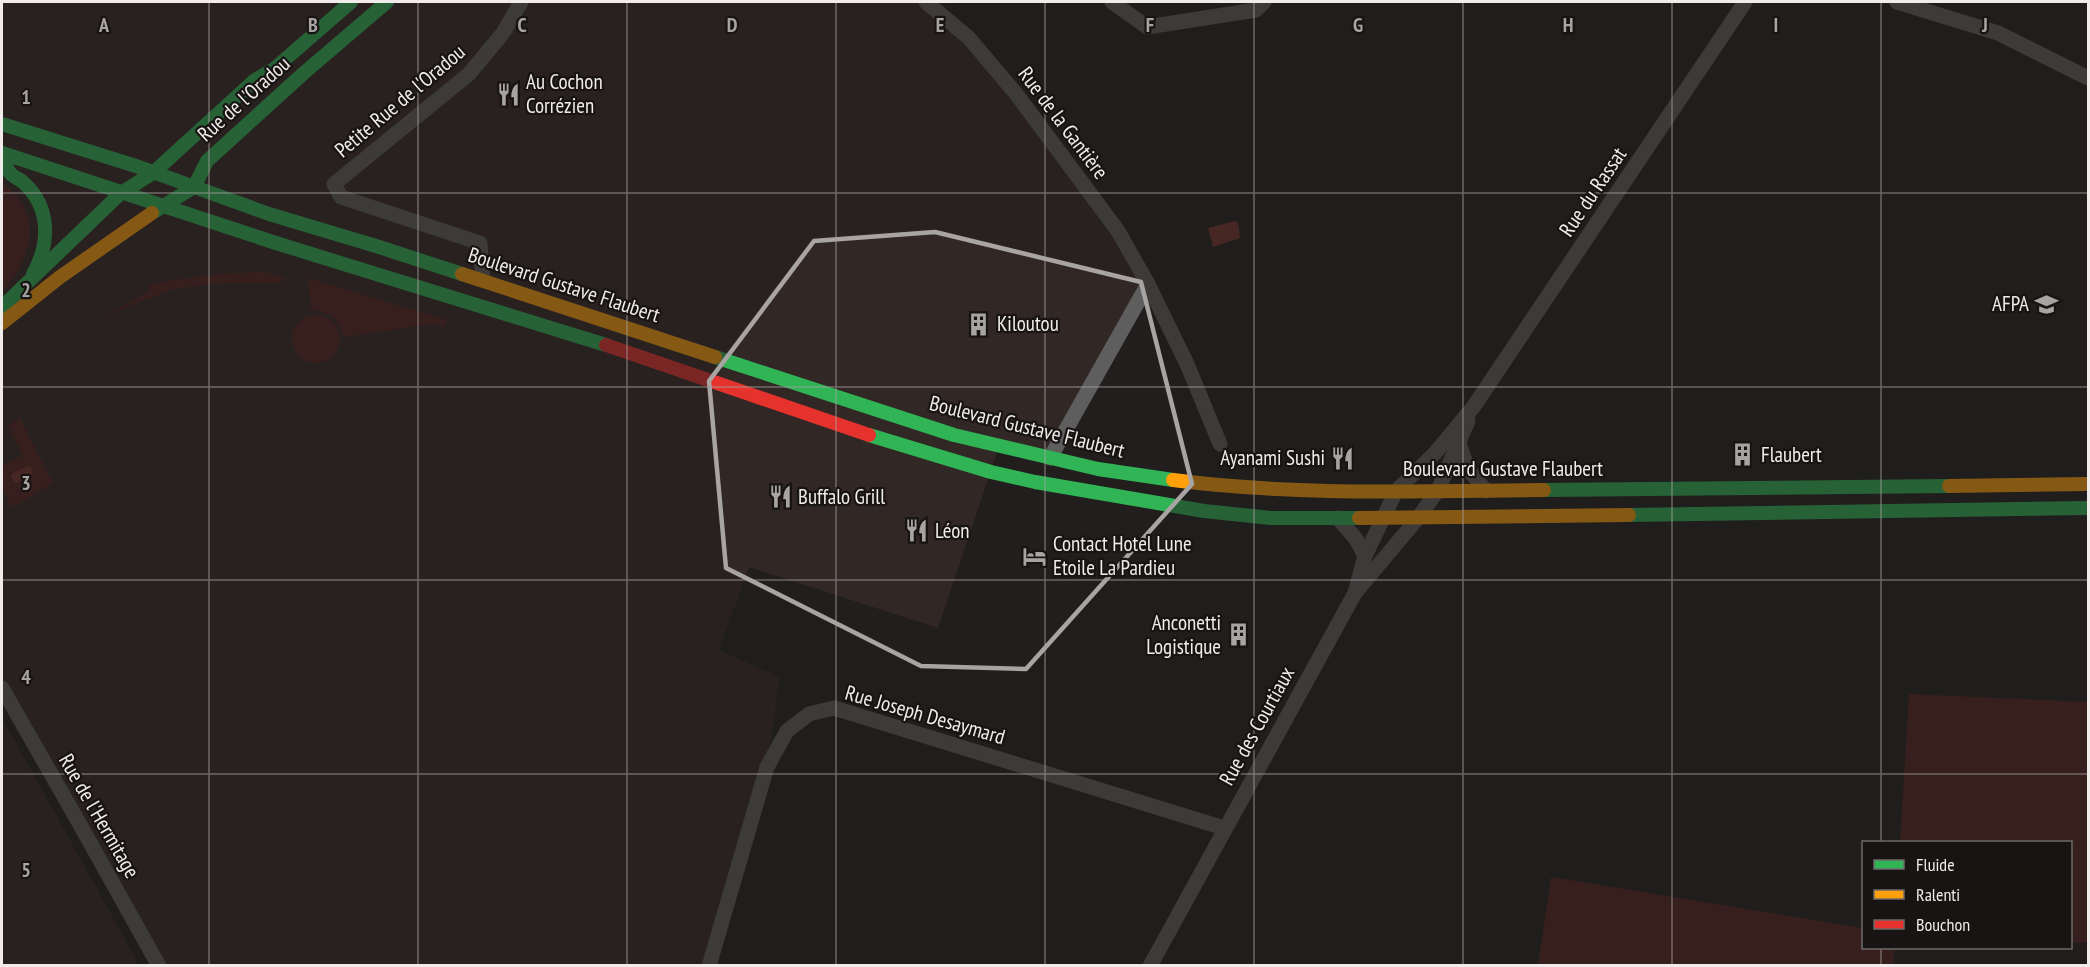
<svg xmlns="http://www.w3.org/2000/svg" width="2090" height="967" viewBox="0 0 2090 967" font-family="'PT Sans Narrow',sans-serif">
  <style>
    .built { fill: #312725 }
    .green { fill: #51221e }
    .water { fill: #73332d }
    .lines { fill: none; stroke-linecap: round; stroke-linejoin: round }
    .street { stroke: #5f5e5e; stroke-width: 15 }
    .fast { stroke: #30b455; stroke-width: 14 }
    .slow { stroke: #ff9f0a; stroke-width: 14 }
    .jam { stroke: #e5322d; stroke-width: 14 }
    .marked { fill: none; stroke: #a7a4a3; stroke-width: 4.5; stroke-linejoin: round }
    .grid { fill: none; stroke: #a7a4a3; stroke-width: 1.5; stroke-opacity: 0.55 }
    .labels { text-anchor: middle; stroke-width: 4.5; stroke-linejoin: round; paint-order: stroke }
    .poi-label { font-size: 21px; fill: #efeceb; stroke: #181413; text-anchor: start }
    .street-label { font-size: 21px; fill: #efeceb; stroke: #181413 }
    .grid-label { font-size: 20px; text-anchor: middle; font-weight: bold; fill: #a7a4a3; stroke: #181413; stroke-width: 4.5; stroke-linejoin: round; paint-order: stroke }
  </style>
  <rect width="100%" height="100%" fill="#211e1d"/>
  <g class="built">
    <path d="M2,2H926L969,38L1148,284L1050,458L999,447L938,628L749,567L719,650L780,677L767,766L709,965H158L2,689Z"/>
    <path d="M2,718L131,950L138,965H2Z"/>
  </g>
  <g class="green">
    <path d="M2,183C46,215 31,257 2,293Z"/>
    <path d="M265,272L288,279L275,283H224L174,289L136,303L103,318L149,291L148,286C187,276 225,273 265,272Z"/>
    <path d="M308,278L447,320L445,326L431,324L344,337C337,315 332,315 311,309Z"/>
    <circle cx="316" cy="339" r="24"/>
    <path d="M20,418L53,483L12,508L2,488V466L23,455L8,425Z"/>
    <path d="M1909,694L2088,702V942L2071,943L2070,842H1900Z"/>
    <path d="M1551,877L1863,928L1864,948H1895L1893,965H1538Z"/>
  </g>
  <g class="water">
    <path d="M1235,221L1238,222L1240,238L1213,247L1208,228Z"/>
    <path d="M26,467H31L33,473L32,475L24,477L17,483L14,482L11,477L13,473Z"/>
  </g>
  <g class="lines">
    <g class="street">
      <path d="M926,2L969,38L1017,95L1118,231L1148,284L1187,364L1220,444"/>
      <path d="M1112,2L1147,27L1256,10L1264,2"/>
      <path d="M1897,2L1998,33L2088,78"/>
      <path d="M483,280L480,243L341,197L334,184L469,74L503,33L521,2"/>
      <path d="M1459,443L1468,469L1486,491"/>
      <path d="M1050,458L1148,284"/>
      <path d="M1338,518L1356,539L1365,556"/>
      <path d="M1355,593L1365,556L1396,491L1436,452L1474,406L1745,2"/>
      <path d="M2,688L78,821L159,966"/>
      <path d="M709,966L767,767L787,731L809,714L834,708L1224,828"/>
      <path d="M1150,966L1355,593L1418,518L1438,490L1468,421"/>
    </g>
    <g class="fast">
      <path d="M2,124L139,167L269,214L376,246L462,274"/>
      <path d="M2,153L279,244L606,345"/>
      <path d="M3,154C5,161 6,170 12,175C16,178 21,180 24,183C51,208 50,244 33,274"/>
      <path d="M152,213L194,187L207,161L305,72L387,2"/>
      <path d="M2,307L121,193L153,173L255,80L274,69L351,2"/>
      <path d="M715,357L954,435L1098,469L1173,480"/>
      <path d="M869,435L991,472L1035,482L1204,511L1271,518H1359"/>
      <path d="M1544,490L1949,486"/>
      <path d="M1629,515L2088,508"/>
    </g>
    <g class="slow">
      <path d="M462,274L715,357"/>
      <path d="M2,323L60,277L152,213"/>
      <path d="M1173,480C1296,496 1420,491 1544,490"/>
      <path d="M1949,486L2088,484"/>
      <path d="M1359,518L1629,515"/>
    </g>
    <path class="jam" d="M606,345L869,435"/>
  </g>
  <path d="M0 0H2090V967H0ZM935,232L1141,282L1192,484L1026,669L921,666L726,568L709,381L814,241Z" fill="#211e1d" fill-opacity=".55" fill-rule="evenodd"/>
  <path class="marked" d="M935,232L1141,282L1192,484L1026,669L921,666L726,568L709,381L814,241Z"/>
  <path class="grid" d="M209,2V966M418,2V966M627,2V966M836,2V966M1045,2V966M1254,2V966M1463,2V966M1672,2V966M1881,2V842M2,193H2088M2,387H2088M2,580H2088M2,774H2088M1881,948V966"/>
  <defs>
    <symbol id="restaurant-bare" viewBox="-9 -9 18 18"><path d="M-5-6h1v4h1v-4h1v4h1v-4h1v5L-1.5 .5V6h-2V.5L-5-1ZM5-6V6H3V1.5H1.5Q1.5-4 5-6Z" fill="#a7a4a3" stroke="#181413" stroke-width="2.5" paint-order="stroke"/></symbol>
    <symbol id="university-bare" viewBox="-9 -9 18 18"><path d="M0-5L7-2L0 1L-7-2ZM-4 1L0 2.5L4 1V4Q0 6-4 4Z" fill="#a7a4a3" stroke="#181413" stroke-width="2.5" paint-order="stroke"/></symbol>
    <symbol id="building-bare" viewBox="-9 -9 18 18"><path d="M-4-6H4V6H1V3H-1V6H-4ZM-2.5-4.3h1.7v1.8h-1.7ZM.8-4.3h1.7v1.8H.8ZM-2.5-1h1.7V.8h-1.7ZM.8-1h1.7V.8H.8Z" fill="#a7a4a3" stroke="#181413" stroke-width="2.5" paint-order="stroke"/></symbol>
    <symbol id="hotel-bare" viewBox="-9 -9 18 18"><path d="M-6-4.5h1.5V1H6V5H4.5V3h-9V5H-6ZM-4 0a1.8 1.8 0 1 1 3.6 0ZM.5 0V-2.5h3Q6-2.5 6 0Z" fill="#a7a4a3" stroke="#181413" stroke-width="2.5" paint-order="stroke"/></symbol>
  </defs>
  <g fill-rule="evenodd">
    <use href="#restaurant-bare" x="492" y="78" width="33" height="33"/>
    <use href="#university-bare" x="2030" y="288" width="33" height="33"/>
    <use href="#building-bare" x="962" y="308" width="33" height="33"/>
    <use href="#building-bare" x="1726" y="438" width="33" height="33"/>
    <use href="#restaurant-bare" x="1326" y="442" width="33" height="33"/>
    <use href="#restaurant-bare" x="764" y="480" width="33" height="33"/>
    <use href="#restaurant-bare" x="900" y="514" width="33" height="33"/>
    <use href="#hotel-bare" x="1018" y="540" width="33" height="33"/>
    <use href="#building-bare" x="1222" y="618" width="33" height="33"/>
  </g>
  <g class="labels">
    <g class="poi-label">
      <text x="526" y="89">Au Cochon<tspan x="526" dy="24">Corrézien</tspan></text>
      <text x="2029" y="311" text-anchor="end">AFPA</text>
      <text x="997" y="331">Kiloutou</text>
      <text x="1761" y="462">Flaubert</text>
      <text x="1325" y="465" text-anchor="end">Ayanami Sushi</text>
      <text x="798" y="504">Buffalo Grill</text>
      <text x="935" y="538">Léon</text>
      <text x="1053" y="551">Contact Hotel Lune<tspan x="1053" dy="24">Etoile La Pardieu</tspan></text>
      <text x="1221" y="630" text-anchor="end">Anconetti<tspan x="1221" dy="24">Logistique</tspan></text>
    </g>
    <g class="street-label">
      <text transform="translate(244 99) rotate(-42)" y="7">Rue de l'Oradou</text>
      <text transform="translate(400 101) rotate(-40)" y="7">Petite Rue de l'Oradou</text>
      <text transform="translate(1063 123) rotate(53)" y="7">Rue de la Gantière</text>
      <text transform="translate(1593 192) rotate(-56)" y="7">Rue du Rassat</text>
      <text transform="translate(564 285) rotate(18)" y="7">Boulevard Gustave Flaubert</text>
      <text transform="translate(1027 427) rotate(14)" y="7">Boulevard Gustave Flaubert</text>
      <text x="1503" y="476">Boulevard Gustave Flaubert</text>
      <text transform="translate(925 715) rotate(16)" y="7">Rue Joseph Desaymard</text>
      <text transform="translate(1257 726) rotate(-61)" y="7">Rue des Courtiaux</text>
      <text transform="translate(99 816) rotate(60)" y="7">Rue de l'Hermitage</text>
    </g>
  </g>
  <g class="grid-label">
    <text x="104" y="32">A</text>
    <text x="313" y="32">B</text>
    <text x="522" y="32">C</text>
    <text x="732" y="32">D</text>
    <text x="940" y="32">E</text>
    <text x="1150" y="32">F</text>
    <text x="1358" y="32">G</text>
    <text x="1568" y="32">H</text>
    <text x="1776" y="32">I</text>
    <text x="1985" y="32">J</text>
    <text x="26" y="104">1</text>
    <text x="26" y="297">2</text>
    <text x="26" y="490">3</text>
    <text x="26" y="684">4</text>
    <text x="26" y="877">5</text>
  </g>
  <rect width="2090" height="967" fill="none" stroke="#efeceb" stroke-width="6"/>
  <rect x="1862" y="841" width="210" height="108" fill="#181413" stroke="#6e6a69" stroke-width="1.5"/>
  <rect x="1874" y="860" width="30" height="9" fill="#30b455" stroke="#6e6a69" stroke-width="1.5"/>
  <text x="1916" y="871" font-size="18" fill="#efeceb">Fluide</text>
  <rect x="1874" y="890" width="30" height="9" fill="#ff9f0a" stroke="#6e6a69" stroke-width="1.5"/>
  <text x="1916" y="901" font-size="18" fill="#efeceb">Ralenti</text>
  <rect x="1874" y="920" width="30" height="9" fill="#e5322d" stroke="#6e6a69" stroke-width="1.5"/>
  <text x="1916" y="931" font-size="18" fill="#efeceb">Bouchon</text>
</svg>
